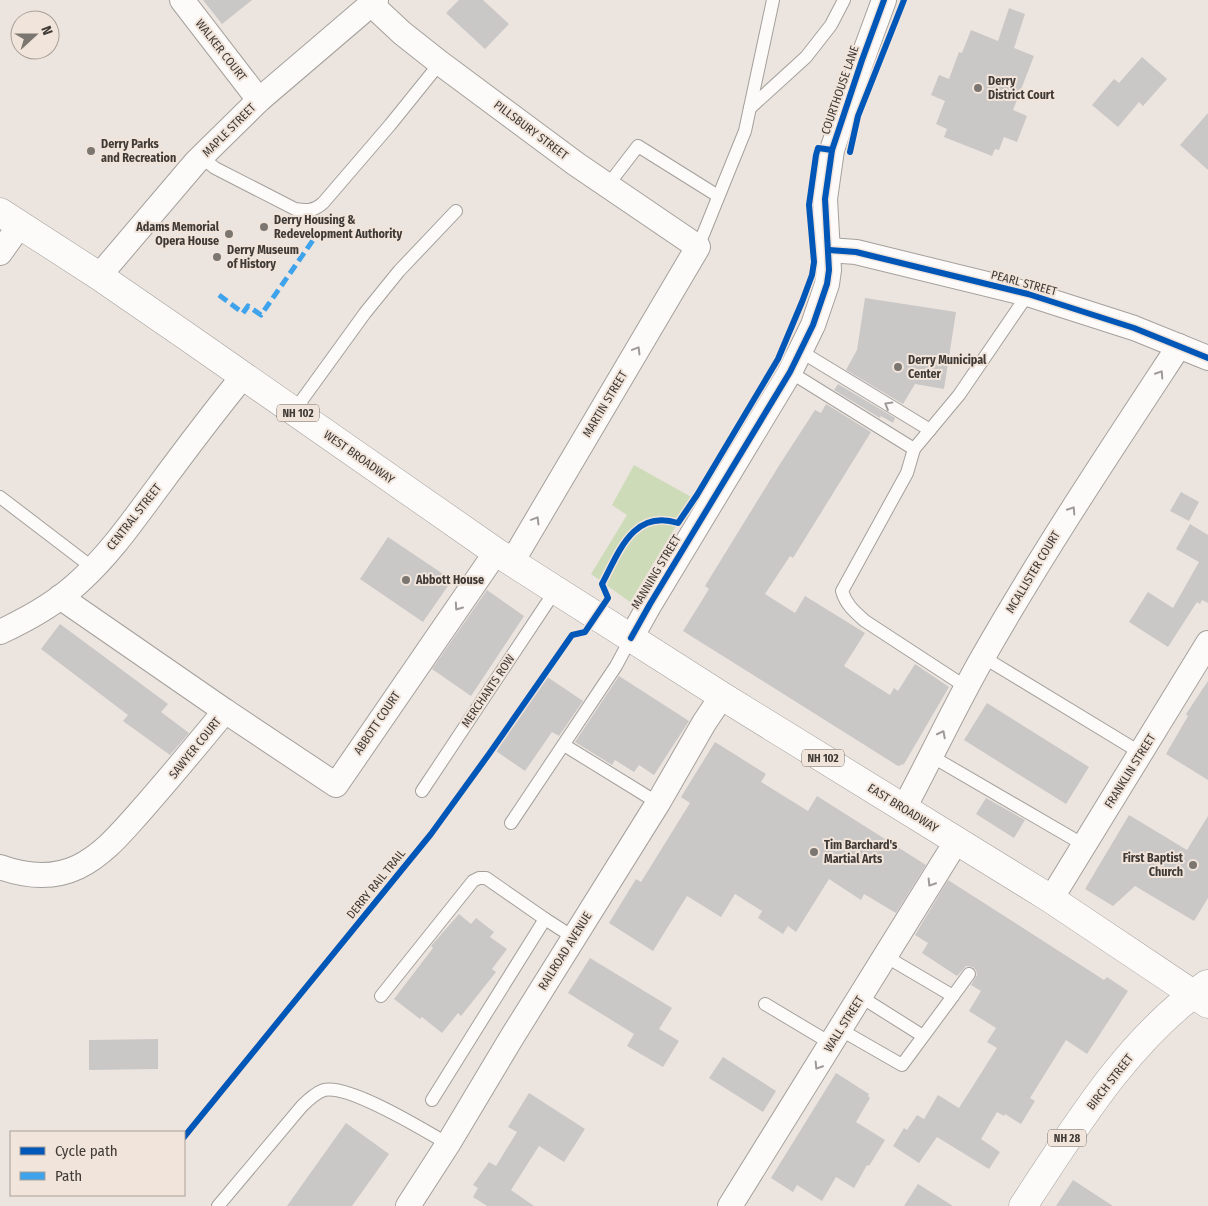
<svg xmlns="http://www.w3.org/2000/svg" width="1208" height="1206" viewBox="0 0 1208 1206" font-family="'Fira Sans Condensed',sans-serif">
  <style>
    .green { fill: #cedbb8 }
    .building { fill: #cac7c7 }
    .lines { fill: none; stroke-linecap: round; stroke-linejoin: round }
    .service-casing { stroke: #a4a09b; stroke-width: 14 }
    .minor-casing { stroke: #a4a09b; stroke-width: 26 }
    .primary-casing { stroke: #a4a09b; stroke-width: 29 }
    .service { stroke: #fcfbfa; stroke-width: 12 }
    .minor { stroke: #fcfbfa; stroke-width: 24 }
    .primary { stroke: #fcfbfa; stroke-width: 28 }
    .quiet { stroke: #3fa3eb; stroke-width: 5; stroke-dasharray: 10 5; stroke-linecap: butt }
    .cycleway-casing { stroke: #f1e4da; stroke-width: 9 }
    .cycleway { stroke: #0057b8; stroke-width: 6 }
    .oneway { stroke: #9e9a98 }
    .poi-dot { fill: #7c7671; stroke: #f1e4da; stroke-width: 2 }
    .labels { text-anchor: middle; stroke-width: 4; stroke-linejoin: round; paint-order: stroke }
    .shield { fill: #f1e4da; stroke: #756d67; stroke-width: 1 }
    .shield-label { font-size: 11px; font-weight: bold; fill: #403a36 }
    .street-label { font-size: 12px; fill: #403a36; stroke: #f1e4da }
    .poi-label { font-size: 12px; font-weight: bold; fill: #403a36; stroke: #f1e4da; text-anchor: start }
  </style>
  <rect width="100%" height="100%" fill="#ece5df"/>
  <path class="green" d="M634,465L693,498L630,602L591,574L627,515L612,505Z"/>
  <g class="building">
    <path d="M203,0H252L222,24Z"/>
    <path d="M459,0H483L509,24L485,49L446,13Z"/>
    <path d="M1009,8L1025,14L1014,48L1034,56L1013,110L1027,116L1017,142L1004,137L999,150L995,149L992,156L944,137L947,129L936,124L945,101L931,95L939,75L949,79L959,52L962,53L971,30L998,41Z"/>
    <path d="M1142,57L1167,79L1143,106L1139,102L1118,127L1092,105L1114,79L1119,83Z"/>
    <path d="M1208,113V170L1180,145Z"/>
    <path d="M865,298L956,312L944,389L915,384L903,404L846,370L857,350Z"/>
    <path d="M838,384L895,418L893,423L881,416L880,418L834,390Z"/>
    <path d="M826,404L871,432L793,558L790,556L765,594L795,613L805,596L865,633L844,666L890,695L894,688L898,691L915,664L949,687L904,764L898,766L683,631L709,589L705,586L780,464L815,410L821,413Z"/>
    <path d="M1181,492L1199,502L1189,521L1170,511Z"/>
    <path d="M1190,524L1208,535V603L1202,600L1200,604L1197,602L1168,647L1129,622L1148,592L1173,608L1199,562L1176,549Z"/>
    <path d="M388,537L452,580L423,622L360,579Z"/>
    <path d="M487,590L524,616L471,696L432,669Z"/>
    <path d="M60,624L168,704L161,712L189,733L170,755L123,721L128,715L41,649Z"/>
    <path d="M546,676L583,701L559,736L552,732L525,771L496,751Z"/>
    <path d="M619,676L689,721L654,775L639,765L634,772L615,760L612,765L575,742Z"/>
    <path d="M1208,681V780L1166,754L1188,716L1186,714Z"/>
    <path d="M987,703L1089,767L1066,804L964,740Z"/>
    <path d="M715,742L766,774L761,782L808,811L817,796L926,865L896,913L864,894L861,900L829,879L796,932L788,926L783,934L758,918L762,911L735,894L721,917L687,896L653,951L609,923L636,879L641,882L690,803L681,797Z"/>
    <path d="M986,798L1025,820L1014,838L976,814Z"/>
    <path d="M1129,815L1187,850L1208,816V898L1194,921L1135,886L1113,906L1085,889Z"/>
    <path d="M948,880L1104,980L1107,977L1128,991L1087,1054L1066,1040L1030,1098L1035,1101L1021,1124L1005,1114L1004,1116L997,1112L981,1139L1000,1152L989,1169L937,1137L919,1163L893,1146L904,1128L907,1130L917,1115L924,1119L938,1095L959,1108L997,1048L987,1042L996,1028L969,1011L981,991L971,985L977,975L976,970L973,967L966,966L957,976L922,953L928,943L915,935Z"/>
    <path d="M459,914L471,924L476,918L494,932L490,937L507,949L492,969L496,972L461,1016L458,1013L442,1033L422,1017L420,1019L394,999L433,948L431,946Z"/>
    <path d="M590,958L672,1008L659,1029L679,1041L663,1067L627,1046L634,1034L568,993Z"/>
    <path d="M158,1039V1069L89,1070V1040Z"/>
    <path d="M723,1057L776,1091L763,1112L709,1078Z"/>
    <path d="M836,1073L869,1094L868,1096L870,1098L856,1122L885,1140L869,1166L867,1165L854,1188L836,1177L822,1201L797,1185L793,1192L771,1178Z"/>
    <path d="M529,1093L585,1129L564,1162L539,1146L511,1190L534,1206H487L473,1197L478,1188L473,1185L489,1162L496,1166L517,1132L508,1127Z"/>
    <path d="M346,1123L389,1154L352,1206H287Z"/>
    <path d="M1073,1180L1113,1206H1056Z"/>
    <path d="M918,1184L953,1206H904Z"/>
  </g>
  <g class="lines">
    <defs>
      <g id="service">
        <path d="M750,108L806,57L831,25L844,0"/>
        <path d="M201,157L215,168L295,209C307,211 314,211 323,203L390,125L440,63"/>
        <path d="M608,185L638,146L718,196"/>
        <path d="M698,247L745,131L773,0"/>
        <path d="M800,351L930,430"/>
        <path d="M790,372L914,449L959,395L1028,294"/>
        <path d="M294,411L365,313L399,271L456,211"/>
        <path d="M914,449L907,473L842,591C846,605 855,612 865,621L966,687"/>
        <path d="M0,497L93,568"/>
        <path d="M983,657L1141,753"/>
        <path d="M564,745L658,803"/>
        <path d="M931,756L1084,845"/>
        <path d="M422,791L555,591"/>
        <path d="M511,823L616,666L631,638"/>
        <path d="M381,996L473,881L479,878H486L545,919"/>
        <path d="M953,996L969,974"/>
        <path d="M861,997L923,1036"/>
        <path d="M765,1004L832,1044"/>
        <path d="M841,1030L902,1065L953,996L885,956"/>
        <path d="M432,1100L545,919L573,937"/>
        <path d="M218,1206L302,1106C308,1100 315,1093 324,1090C349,1084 424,1130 448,1144"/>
      </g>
      <g id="minor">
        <path d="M182,0L259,100"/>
        <path d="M371,4L402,33L440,63L576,164L698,247L512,562"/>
        <path d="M829,250L856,252L1028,294L1134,328L1208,358"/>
        <path d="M0,253L20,225"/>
        <path d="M99,276L196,162L259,100L376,0"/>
        <path d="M0,632C28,619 58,602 80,581C110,554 134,519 158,487C186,449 214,412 244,375"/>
        <path d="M631,638L650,604L790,372L813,325L827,284L829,270L825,199L832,150L862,60L884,0"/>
        <path d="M225,711L336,785L496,552"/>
        <path d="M904,808C931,758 955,706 983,657C1044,550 1112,448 1179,346"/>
        <path d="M0,867C25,876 53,879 78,867C103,855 121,833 138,814C168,780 197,745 225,711L60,597"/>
        <path d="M1051,899L1208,643"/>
        <path d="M408,1206L448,1144L512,1037L658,803L704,723L722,696"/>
        <path d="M730,1206L956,842"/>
      </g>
      <g id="primary">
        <path d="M0,212L99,276L189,338L496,552L722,696L1051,899L1208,1004"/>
        <path d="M1023,1206C1076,1126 1127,1040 1207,984"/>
      </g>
    </defs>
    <use href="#service" class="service-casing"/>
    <use href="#minor" class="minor-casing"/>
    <use href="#primary" class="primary-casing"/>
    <use href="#service" class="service"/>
    <use href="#minor" class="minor"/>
    <use href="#primary" class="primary"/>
    <path class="quiet" d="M219,295L243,313L248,306L261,315L318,233"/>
    <defs>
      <g id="cycleway">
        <path d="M850,152L858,116L904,0"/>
        <path d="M829,250L856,252L1028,294L1134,328L1208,358"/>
        <path d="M631,638L650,604L790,372L813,325L827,284L829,270L825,199L832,150L862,60L884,0"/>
        <path d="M184,1137L431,834L489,754L572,635L585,632L608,598L602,584C619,552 633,509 678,523L697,495L778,359L802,302L812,275L814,262L809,205L816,155L818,148L832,150"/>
      </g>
    </defs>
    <use href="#cycleway" class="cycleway-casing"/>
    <use href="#cycleway" class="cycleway"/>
  </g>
  <defs><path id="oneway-chevron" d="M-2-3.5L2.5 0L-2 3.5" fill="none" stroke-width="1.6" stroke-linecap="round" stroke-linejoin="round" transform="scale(1.25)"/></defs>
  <g class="oneway">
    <use href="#oneway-chevron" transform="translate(637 350) rotate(-59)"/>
    <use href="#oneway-chevron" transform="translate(1160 374) rotate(-57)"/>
    <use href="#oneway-chevron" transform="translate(888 405) rotate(-149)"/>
    <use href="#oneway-chevron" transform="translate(1072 510) rotate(-57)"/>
    <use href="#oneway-chevron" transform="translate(536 520) rotate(-59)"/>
    <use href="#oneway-chevron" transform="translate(458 607) rotate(125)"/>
    <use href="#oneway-chevron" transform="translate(942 734) rotate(-63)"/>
    <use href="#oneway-chevron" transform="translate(931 883) rotate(122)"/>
    <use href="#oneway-chevron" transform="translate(818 1066) rotate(122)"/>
  </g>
  <g class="poi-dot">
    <circle cx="978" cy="88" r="5"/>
    <circle cx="91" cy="151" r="5"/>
    <circle cx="264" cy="227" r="5"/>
    <circle cx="229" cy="234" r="5"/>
    <circle cx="217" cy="257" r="5"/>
    <circle cx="898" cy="367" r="5"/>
    <circle cx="406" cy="580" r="5"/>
    <circle cx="814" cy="852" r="5"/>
    <circle cx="1193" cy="865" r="5"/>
  </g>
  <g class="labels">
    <g class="shield">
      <rect x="277" y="404.5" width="42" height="17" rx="4"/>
      <rect x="802" y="749.5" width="42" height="17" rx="4"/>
      <rect x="1048" y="1129.5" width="38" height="17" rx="4"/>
    </g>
    <g class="shield-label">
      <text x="298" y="417">NH 102</text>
      <text x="823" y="762">NH 102</text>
      <text x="1067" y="1142">NH 28</text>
    </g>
    <g class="street-label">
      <text transform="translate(221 50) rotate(52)" y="4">WALKER COURT</text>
      <text transform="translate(840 90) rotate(-71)" y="4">COURTHOUSE LANE</text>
      <text transform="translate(229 130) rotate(-45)" y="4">MAPLE STREET</text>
      <text transform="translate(531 130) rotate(37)" y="4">PILLSBURY STREET</text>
      <text transform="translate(1024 283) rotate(15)" y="4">PEARL STREET</text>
      <text transform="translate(605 404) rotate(-59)" y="4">MARTIN STREET</text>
      <text transform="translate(359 457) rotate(35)" y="4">WEST BROADWAY</text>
      <text transform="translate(134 517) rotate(-52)" y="4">CENTRAL STREET</text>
      <text transform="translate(656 572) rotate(-59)" y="4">MANNING STREET</text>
      <text transform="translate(1033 572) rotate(-59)" y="4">MCALLISTER COURT</text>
      <text transform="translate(488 691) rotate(-56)" y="4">MERCHANTS ROW</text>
      <text transform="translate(377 723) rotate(-56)" y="4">ABBOTT COURT</text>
      <text transform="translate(195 748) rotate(-51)" y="4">SAWYER COURT</text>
      <text transform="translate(1130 771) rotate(-58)" y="4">FRANKLIN STREET</text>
      <text transform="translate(903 808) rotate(32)" y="4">EAST BROADWAY</text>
      <text transform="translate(376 884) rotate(-51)" y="4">DERRY RAIL TRAIL</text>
      <text transform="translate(565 951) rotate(-58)" y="4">RAILROAD AVENUE</text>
      <text transform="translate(844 1024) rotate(-58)" y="4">WALL STREET</text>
      <text transform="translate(1110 1082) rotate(-52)" y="4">BIRCH STREET</text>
    </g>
    <g class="poi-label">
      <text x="988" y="85">Derry<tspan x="988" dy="14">District Court</tspan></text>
      <text x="101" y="148">Derry Parks<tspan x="101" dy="14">and Recreation</tspan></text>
      <text x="274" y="224">Derry Housing &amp;<tspan x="274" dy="14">Redevelopment Authority</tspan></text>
      <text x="219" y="231" text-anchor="end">Adams Memorial<tspan x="219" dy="14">Opera House</tspan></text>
      <text x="227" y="254">Derry Museum<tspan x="227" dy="14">of History</tspan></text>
      <text x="908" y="364">Derry Municipal<tspan x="908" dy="14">Center</tspan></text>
      <text x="416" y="584">Abbott House</text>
      <text x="824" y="849">Tim Barchard's<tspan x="824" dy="14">Martial Arts</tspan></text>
      <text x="1183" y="862" text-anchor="end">First Baptist<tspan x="1183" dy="14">Church</tspan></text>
    </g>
  </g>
  <rect x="10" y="1131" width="175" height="65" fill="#f1e4da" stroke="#aaa098"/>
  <rect x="20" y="1147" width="25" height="8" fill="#0057b8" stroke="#aaa098"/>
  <text x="55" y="1156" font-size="15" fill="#403a36">Cycle path</text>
  <rect x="20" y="1172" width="25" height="8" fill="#3fa3eb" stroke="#aaa098"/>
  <text x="55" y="1181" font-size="15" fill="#403a36">Path</text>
  <g transform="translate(35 35) rotate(69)"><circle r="24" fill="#f1e4da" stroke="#aaa098"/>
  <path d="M0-4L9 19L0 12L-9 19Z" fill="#7c7671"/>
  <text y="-8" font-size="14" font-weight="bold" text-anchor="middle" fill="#403a36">N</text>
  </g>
</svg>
